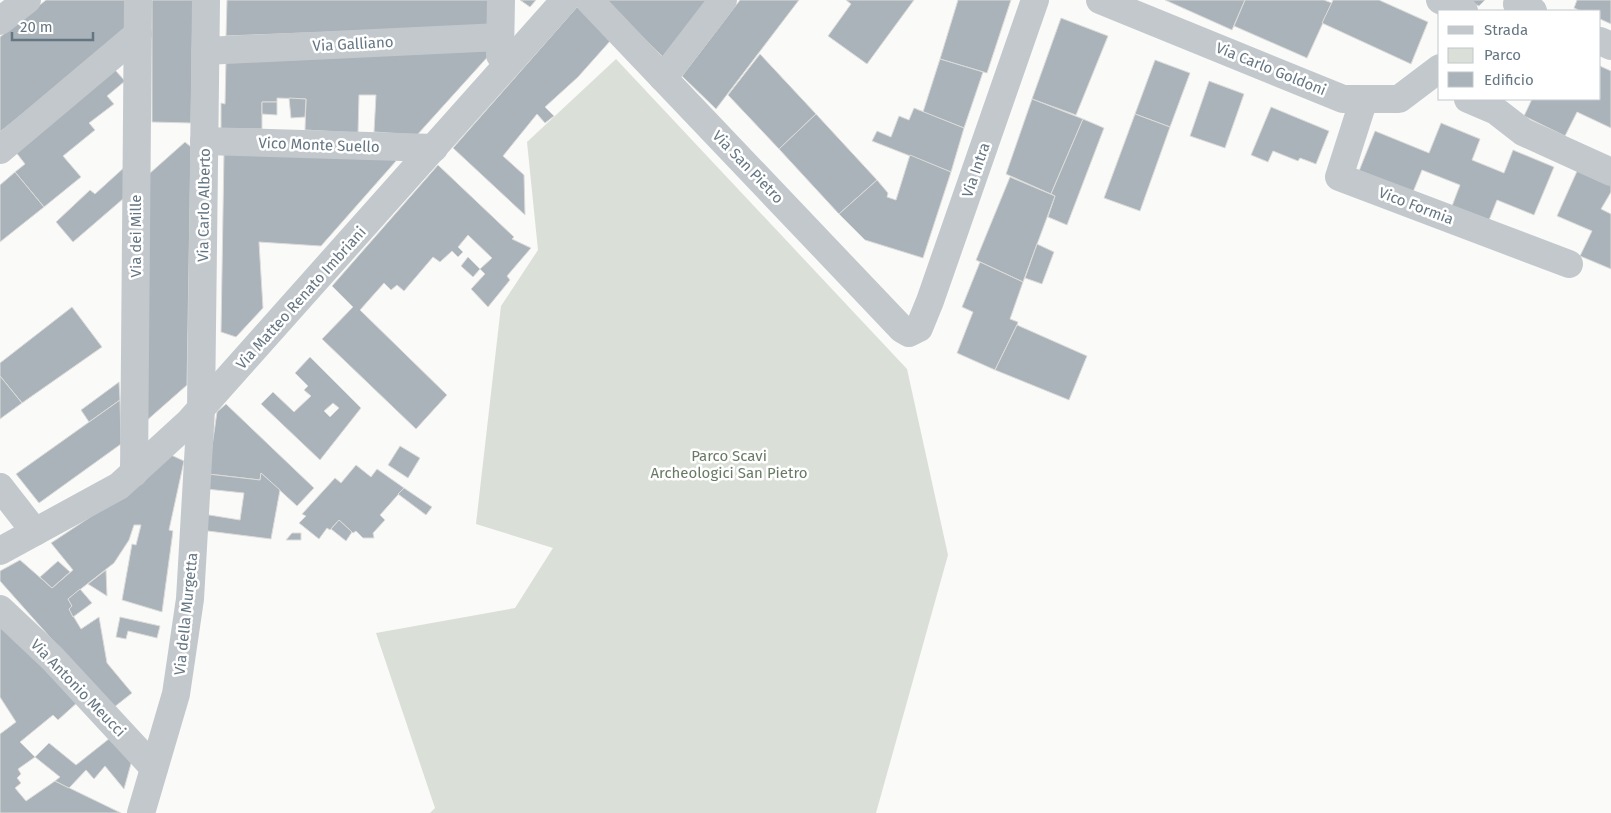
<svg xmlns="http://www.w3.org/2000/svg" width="1611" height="813" viewBox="0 0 1611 813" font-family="'Fira Sans',sans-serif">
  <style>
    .green { fill: #dadfd7 }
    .building { fill: #aab3b9; stroke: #dcdcda; fill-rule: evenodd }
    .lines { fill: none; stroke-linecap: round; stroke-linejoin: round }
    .minor { stroke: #c3c8cc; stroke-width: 28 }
    .labels { text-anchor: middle; stroke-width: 5; stroke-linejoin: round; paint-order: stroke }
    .street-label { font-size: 15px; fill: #657683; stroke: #fff }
    .park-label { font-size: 15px; fill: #687a64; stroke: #fff }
  </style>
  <rect width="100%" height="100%" fill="#fafaf8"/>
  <path class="green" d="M616,59L907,369L948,555L876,813H430L435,808L376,633L515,608L553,548L476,524L501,306L538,250L527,142Z"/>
  <g class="building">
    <path d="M46,0H129L127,30L0,132V37Z"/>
    <path d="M152,0H193L191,123L152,122Z"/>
    <path d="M227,0H491V26L226,36Z"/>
    <path d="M520,0H536L530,7Z"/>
    <path d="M604,0H710L665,59Z"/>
    <path d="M740,0H799L716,109L682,76Z"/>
    <path d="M846,0H914L867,64L828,36L851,4Z"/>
    <path d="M958,0H1011L987,73L940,59Z"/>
    <path d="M1165,0H1245L1232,30Z"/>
    <path d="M1245,0H1324L1332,3L1307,58L1234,26Z"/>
    <path d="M1333,0H1379L1428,22L1411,64L1322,23Z"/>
    <path d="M1465,0H1485L1479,6Z"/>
    <path d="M1577,0H1611V24L1600,19V11H1581L1574,8Z"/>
    <path d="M577,7L611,40L578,77L545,107L554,116L545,123L537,114L503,156L524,175L525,215L453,148Z"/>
    <path d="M1061,18L1108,36L1076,115L1032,99Z"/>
    <path d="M492,49V52L417,135L374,132L376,95H359L358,133L305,130L306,99L277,98V102H262V129H221V103L225,104L226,60Z"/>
    <path d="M760,54L816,114L779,149L728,95Z"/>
    <path d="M940,59L983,72L964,128L923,112Z"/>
    <path d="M1155,60L1190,73L1170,127L1135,114Z"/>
    <path d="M1600,66L1611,71V128L1577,112L1565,136L1524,116L1532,99H1600Z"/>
    <path d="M115,70L125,81L107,96L114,104L89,123L95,130L63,156L81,177L44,207L15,172L25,164L15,151Z"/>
    <path d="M1209,81L1244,94L1225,148L1190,136Z"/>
    <path d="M289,98L306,99L305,117L291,118Z"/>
    <path d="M1032,99L1083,119L1051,194L1006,174Z"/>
    <path d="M262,102H277V115L262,114Z"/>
    <path d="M1271,107L1329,131L1316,164L1300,158L1298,161L1273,151L1268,162L1251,155Z"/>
    <path d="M914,108L964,128L951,172L872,141L877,131L891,137L899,116L909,120Z"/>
    <path d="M816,114L877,180L839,214L779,149Z"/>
    <path d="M1135,114L1170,127L1140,211L1104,198Z"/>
    <path d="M1083,119L1104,128L1067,225L1048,217L1055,196L1051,194Z"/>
    <path d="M1441,123L1480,139L1472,160L1504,173L1513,150L1554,167L1534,215L1497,200L1489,220L1452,206L1460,185L1422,170L1413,192L1359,171L1375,131L1429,153Z"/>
    <path d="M185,142L191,147L187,385L145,422L149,174Z"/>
    <path d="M224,151L393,156L396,161L321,246L259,242L263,308L236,337L221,332Z"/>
    <path d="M910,155L951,172L923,258L865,240L839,214L877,180L888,193L887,197L896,200Z"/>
    <path d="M128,164L131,192L73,242L56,222L90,190L95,194Z"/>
    <path d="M438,165L514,237L512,239L531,248L507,276L510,280L488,307L471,289L485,274L480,269L492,258L468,235L458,247L463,252L458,257L452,251L440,262L433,257L404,291L397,285L391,290L384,283L360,310L447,395L416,429L322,339L353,307L332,286Z"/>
    <path d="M1578,169L1611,185V192L1601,209L1611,214V269L1580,256L1592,231L1557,216Z"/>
    <path d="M15,172L44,207L0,242V185Z"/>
    <path d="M1010,177L1055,196L1023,282L976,260Z"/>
    <path d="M1037,244L1054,252L1042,284L1025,278Z"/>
    <path d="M468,257L480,269L473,277L461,266Z"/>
    <path d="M980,262L1023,282L1010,319L1018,322L1017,325L995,370L957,353L973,312L962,307Z"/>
    <path d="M72,307L102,347L22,403L0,376V363Z"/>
    <path d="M1017,325L1087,356L1069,400L995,370Z"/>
    <path d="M310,357L361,408L320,460L261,404L273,392L294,412L311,396L304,390L308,386L295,373ZM333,403L339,408L330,417L324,411Z"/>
    <path d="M0,376L22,403L0,419Z"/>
    <path d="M119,382L120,400L89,422L81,410Z"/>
    <path d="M120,400L121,444L39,503L16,474Z"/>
    <path d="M226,404L314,488L297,506L261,473L260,480L208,474L217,412Z"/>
    <path d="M400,446L420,458L408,478L388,465Z"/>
    <path d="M171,455L184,461L169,530L173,531L162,612L122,600L132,544L136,545L141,525H134L129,540L114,563L68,599L72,606L69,609L81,629L99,617L107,663L132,693L113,708L0,581V571L20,560L52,588L73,570L51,543L125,494Z"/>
    <path d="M356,465L371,477L377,469L404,488L380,515L385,520L373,533L374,538H363L356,531L353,533L339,520L330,530L327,528L319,539L299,523L306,516L302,514L335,478L341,483Z"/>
    <path d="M261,473L280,490L271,539L200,530L203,514L240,520L244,493L206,489L208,474L260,480Z"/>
    <path d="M404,488L432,507L426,515L398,494Z"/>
    <path d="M339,520L352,532L346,541L331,529Z"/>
    <path d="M292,533H301V540H286Z"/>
    <path d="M58,561L70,572L52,588L40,577Z"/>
    <path d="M106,570L107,596L88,584Z"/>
    <path d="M80,589L92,603L73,617L69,609L72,606L68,599Z"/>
    <path d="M0,616L79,701L58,720L53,715L20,742L35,757L18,769L21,774L17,778L21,783L15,788L26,801L55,781L121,813H0V734L16,722L0,697Z"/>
    <path d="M120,617L160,626L157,638L128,631L126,639L116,637Z"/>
    <path d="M110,738L132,760L124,789L105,766L94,779L86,770L69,788L55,781L60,777L35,757L49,743L76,765Z"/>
  </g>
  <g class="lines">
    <g class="minor">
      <path d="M589,0L902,329L909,333L919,328L930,301L1035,0"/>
      <path d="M1100,0L1343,99H1399L1440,68"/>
      <path d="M1440,0L1464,11"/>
      <path d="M1517,4L1533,11"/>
      <path d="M0,21L27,0"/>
      <path d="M1600,41L1611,46"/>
      <path d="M205,51L500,37"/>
      <path d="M500,55L501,0"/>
      <path d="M663,78L723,0"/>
      <path d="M1364,99L1339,177L1569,264"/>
      <path d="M1468,99L1496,111L1523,132L1611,172"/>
      <path d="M204,141L434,148"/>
      <path d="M0,150L138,34"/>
      <path d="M134,473L138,0"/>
      <path d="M0,487L35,532"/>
      <path d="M0,551L119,486L189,422L565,0"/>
      <path d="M0,609L52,658L154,768"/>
      <path d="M141,813L176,694L190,599L201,409L206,0"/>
    </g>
  </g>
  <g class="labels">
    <g class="street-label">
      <text transform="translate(353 44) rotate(-3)" y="5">Via Galliano</text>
      <text transform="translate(1271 69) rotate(22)" y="5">Via Carlo Goldoni</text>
      <text transform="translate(319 145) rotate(2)" y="5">Vico Monte Suello</text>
      <text transform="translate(748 167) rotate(46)" y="5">Via San Pietro</text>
      <text transform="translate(976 170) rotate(-71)" y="5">Via Intra</text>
      <text transform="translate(204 205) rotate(-89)" y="5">Via Carlo Alberto</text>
      <text transform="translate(1416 206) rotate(21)" y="5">Vico Formia</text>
      <text transform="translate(136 236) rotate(-90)" y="5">Via dei Mille</text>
      <text transform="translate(301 298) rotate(-48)" y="5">Via Matteo Renato Imbriani</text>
      <text transform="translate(186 614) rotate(-84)" y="5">Via della Murgetta</text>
      <text transform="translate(78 688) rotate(46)" y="5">Via Antonio Meucci</text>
    </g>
    <g class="park-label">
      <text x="729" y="461">Parco Scavi<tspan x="729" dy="17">Archeologici San Pietro</tspan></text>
    </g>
  </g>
  <rect x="1438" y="10" width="162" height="90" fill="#ffffff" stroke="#c1c8cd"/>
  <rect x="1448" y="26" width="25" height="8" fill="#c3c8cc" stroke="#c1c8cd"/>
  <text x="1484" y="35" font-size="15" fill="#657683">Strada</text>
  <rect x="1448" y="48" width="25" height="15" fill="#dadfd7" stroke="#c1c8cd"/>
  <text x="1484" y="60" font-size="15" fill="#657683">Parco</text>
  <rect x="1448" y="72" width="25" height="15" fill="#aab3b9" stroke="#c1c8cd"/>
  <text x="1484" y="85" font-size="15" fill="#657683">Edificio</text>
  <path d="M12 32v8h81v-8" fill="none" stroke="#657683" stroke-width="2.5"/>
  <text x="20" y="32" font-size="15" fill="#657683" stroke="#ffffff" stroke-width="4" paint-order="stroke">20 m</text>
</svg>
